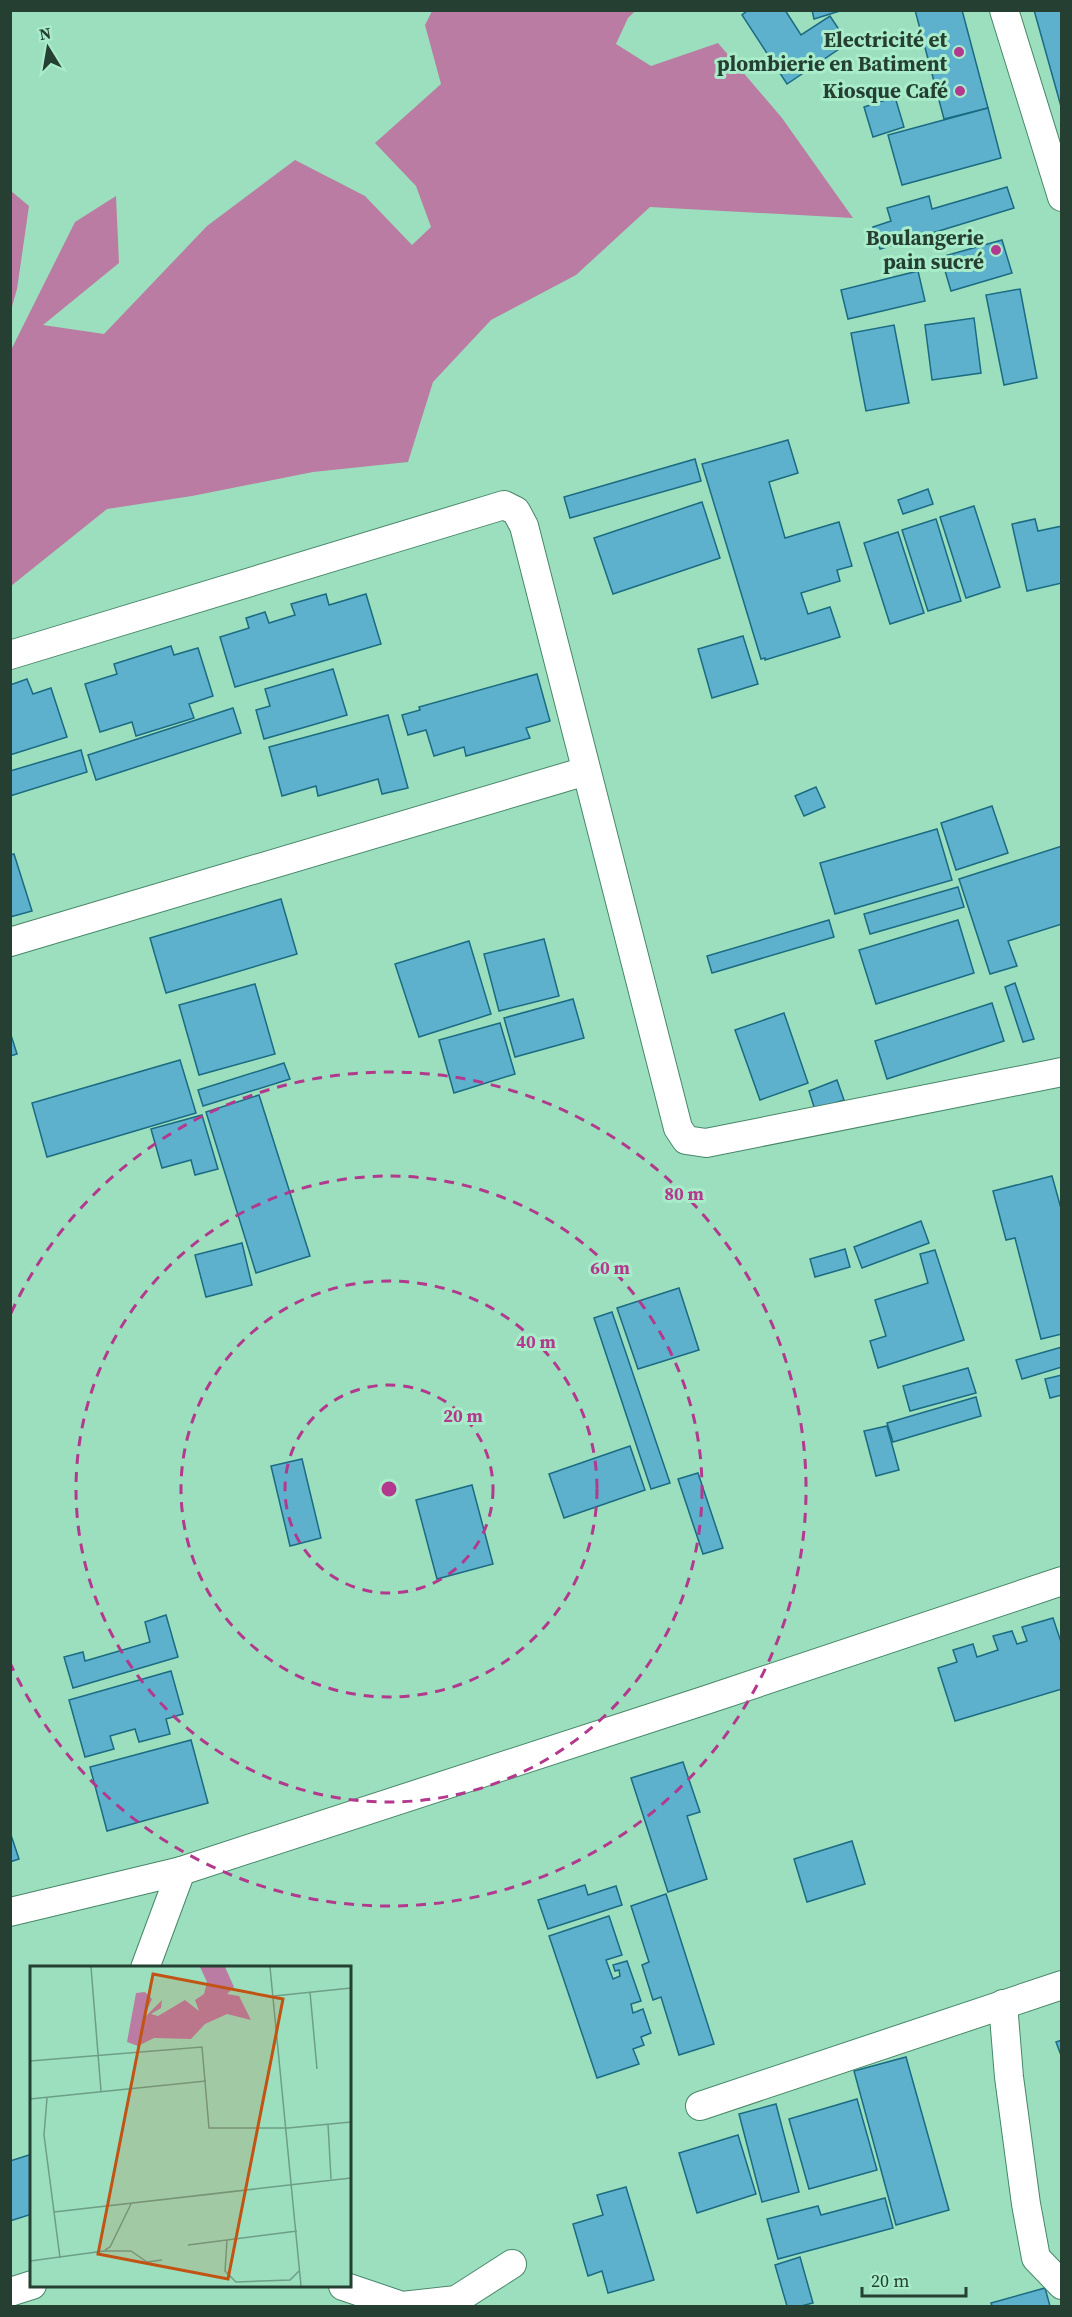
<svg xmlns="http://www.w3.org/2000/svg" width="1072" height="2317" viewBox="0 0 1072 2317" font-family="'Source Serif 4',serif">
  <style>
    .forest { fill: #ba7ca2 }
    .building { fill: #5db1cd; stroke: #1b6b82; stroke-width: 1.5 }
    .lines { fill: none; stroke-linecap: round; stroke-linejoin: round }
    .minor-casing { stroke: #478769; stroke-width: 30 }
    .minor { stroke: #fff; stroke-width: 28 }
    .ring { fill: none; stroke: #b2398d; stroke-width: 3; stroke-dasharray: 10 8 }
    .poi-dot { fill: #b2398d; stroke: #a9ecca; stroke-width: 2 }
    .labels { text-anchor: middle; stroke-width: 6; stroke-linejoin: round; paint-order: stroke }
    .poi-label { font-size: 21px; font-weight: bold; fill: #254033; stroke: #a9ecca; text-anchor: end }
    .inset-road { fill: none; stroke: #6c9f86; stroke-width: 1.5 }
    .view { fill: #c15414; fill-opacity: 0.15; stroke: #c15414; stroke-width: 3 }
    .inset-edge { fill: none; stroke: #254033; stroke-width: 3 }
    .centre { fill: #b2398d; stroke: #a9ecca; stroke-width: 3 }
    .ring-label { font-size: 18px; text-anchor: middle; font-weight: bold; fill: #b2398d; stroke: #a9ecca; stroke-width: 6; stroke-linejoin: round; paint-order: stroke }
  </style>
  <rect width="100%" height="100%" fill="#9cdfbe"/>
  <g class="forest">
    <path d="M432,11H635L628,18L616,44L651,66L718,43L782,118L853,218L650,207L576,275L491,320L433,382L408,462L313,472L192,496L107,509L11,586V350L75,222L116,196L119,263L43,325L104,334L207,226L295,160L365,196L412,245L431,227L416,186L375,143L441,84L425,25Z"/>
    <path d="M11,191L29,206L17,289L11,310Z"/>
  </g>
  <g class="building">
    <path d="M748,10H785L801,35L830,16L848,43L787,84L742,15Z"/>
    <path d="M812,10H843L814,19Z"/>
    <path d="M915,10H962L988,108L944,119Z"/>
    <path d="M1034,10H1062V110Z"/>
    <path d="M895,97L904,127L873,137L864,107Z"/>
    <path d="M988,108L1001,158L902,185L888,135Z"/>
    <path d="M1007,187L1014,208L880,249L873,227L891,221L887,208L929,196L932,209Z"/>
    <path d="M1002,240L1012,273L951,291L941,257Z"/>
    <path d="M918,271L925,301L848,319L841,290Z"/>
    <path d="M1020,289L1037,378L1004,385L986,295Z"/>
    <path d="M974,318L981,373L932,380L925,325Z"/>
    <path d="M894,325L909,403L866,411L851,333Z"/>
    <path d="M788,440L798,473L769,482L785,538L839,522L852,566L837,570L840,581L801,593L808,614L830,607L840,637L765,660V658L761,659L702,464Z"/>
    <path d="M695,459L701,481L570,518L564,497Z"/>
    <path d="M928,489L933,504L903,514L898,500Z"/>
    <path d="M702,502L720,558L613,594L594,538Z"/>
    <path d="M974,506L1000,587L966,598L940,517Z"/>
    <path d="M936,519L961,601L928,611L902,530Z"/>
    <path d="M1035,519L1038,531L1062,526V583L1027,591L1012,524Z"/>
    <path d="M898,532L924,613L890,624L864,543Z"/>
    <path d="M326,594L329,605L366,594L381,644L235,687L220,637L249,628L246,618L265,612L269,623L295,615L291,604Z"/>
    <path d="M743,636L758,684L712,698L698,649Z"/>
    <path d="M171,646L174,655L198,648L213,696L189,704L194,718L136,736L132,722L100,732L85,684L117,674L114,664Z"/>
    <path d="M333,669L347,715L264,739L256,710L270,706L265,689Z"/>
    <path d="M537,674L550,721L526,728L530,738L466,756L464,747L434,756L426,730L408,735L402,715L420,710L419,707Z"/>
    <path d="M27,679L33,694L51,688L67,737L10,755V685Z"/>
    <path d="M233,708L241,733L96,780L88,755Z"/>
    <path d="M388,715L408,788L382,794L378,779L318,796L316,786L282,796L269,747Z"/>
    <path d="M81,750L87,772L10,796V771Z"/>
    <path d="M816,787L825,807L804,816L795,796Z"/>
    <path d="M992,806L1008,853L956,870L941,823Z"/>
    <path d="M937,829L952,880L835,914L820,863Z"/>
    <path d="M1062,846V924L1008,941L1017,966L990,974L959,879Z"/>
    <path d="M14,854L32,911L10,917V855Z"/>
    <path d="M958,887L964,907L870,934L864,914Z"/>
    <path d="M281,899L297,954L166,993L150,938Z"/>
    <path d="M829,920L834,937L712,973L707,956Z"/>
    <path d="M958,920L974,973L876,1004L859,950Z"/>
    <path d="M544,939L559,996L499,1011L484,954Z"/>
    <path d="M469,941L491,1014L419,1037L395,964Z"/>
    <path d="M1015,983L1034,1039L1023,1042L1005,987Z"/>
    <path d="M255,984L275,1054L199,1075L179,1005Z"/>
    <path d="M573,999L584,1038L515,1057L504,1018Z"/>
    <path d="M992,1003L1004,1041L887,1079L875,1041Z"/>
    <path d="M784,1013L808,1083L760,1100L735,1030Z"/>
    <path d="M500,1023L515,1074L454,1093L439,1040Z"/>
    <path d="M10,1032L17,1054L10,1056Z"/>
    <path d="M180,1060L196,1113L47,1157L32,1103Z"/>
    <path d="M284,1063L290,1079L203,1106L198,1090Z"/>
    <path d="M837,1080L844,1100L815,1110L809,1091Z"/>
    <path d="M259,1095L310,1256L256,1273L206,1112Z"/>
    <path d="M202,1115L218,1169L195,1175L191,1160L162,1168L151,1129Z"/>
    <path d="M1052,1176L1062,1212V1334L1041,1339L1015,1238L1006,1240L993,1191Z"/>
    <path d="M921,1221L929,1243L862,1268L854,1247Z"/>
    <path d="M242,1243L252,1285L206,1297L195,1255Z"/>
    <path d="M845,1249L850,1267L815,1277L810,1259Z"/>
    <path d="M935,1250L964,1340L878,1368L870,1341L886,1336L875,1300L928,1283L920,1254Z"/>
    <path d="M679,1288L699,1350L638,1369L617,1308Z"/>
    <path d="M612,1312L670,1483L651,1489L594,1318Z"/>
    <path d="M1062,1347V1367L1022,1379L1016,1360Z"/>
    <path d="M968,1368L976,1393L910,1411L903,1386Z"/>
    <path d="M1062,1375V1395L1050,1398L1045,1379Z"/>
    <path d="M976,1397L981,1416L893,1442L887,1423Z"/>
    <path d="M887,1426L899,1470L876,1476L864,1431Z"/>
    <path d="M630,1446L645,1490L564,1518L549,1474Z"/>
    <path d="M302,1459L321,1538L290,1546L271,1466Z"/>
    <path d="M698,1473L723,1548L703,1554L678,1479Z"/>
    <path d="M472,1485L493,1564L437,1579L416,1500Z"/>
    <path d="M166,1615L178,1657L73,1688L64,1657L83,1652L85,1661L150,1642L145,1622Z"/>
    <path d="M1053,1618L1062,1645V1689L955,1721L938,1668L957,1662L953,1650L973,1644L977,1657L998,1650L993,1636L1012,1631L1017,1644L1027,1641L1022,1627Z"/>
    <path d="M171,1671L183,1714L166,1719L170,1734L139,1742L135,1729L110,1736L114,1749L85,1757L69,1700Z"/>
    <path d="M191,1740L208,1803L107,1831L90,1767Z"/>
    <path d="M683,1762L700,1812L687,1816L707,1879L668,1892L631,1778Z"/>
    <path d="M10,1832L19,1859L10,1862Z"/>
    <path d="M852,1841L865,1884L807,1902L794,1859Z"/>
    <path d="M585,1885L588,1895L616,1886L622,1905L548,1929L538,1900Z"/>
    <path d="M666,1894L714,2044L679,2055L661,1997L653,2000L642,1965L649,1962L631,1906Z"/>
    <path d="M609,1916L622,1955L606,1960L613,1979L620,1976L619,1970L615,1971L613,1965L627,1961L641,2001L631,2004L633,2013L643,2009L651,2033L641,2037L644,2045L633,2049L639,2064L597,2078L549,1936Z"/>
    <path d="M1062,2040V2058L1056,2042Z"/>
    <path d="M906,2057L949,2210L896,2225L854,2071Z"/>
    <path d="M857,2099L877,2170L809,2189L789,2119Z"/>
    <path d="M776,2104L799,2192L762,2202L739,2114Z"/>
    <path d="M738,2135L756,2194L697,2213L679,2153Z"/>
    <path d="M32,2154V2214L10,2221V2161Z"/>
    <path d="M626,2187L654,2280L608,2293L602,2271L588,2276L573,2224L603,2215L597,2195Z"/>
    <path d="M885,2198L893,2228L778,2259L767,2219L818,2206L821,2215Z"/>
    <path d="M800,2257L813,2303L801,2306H787L775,2265Z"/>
    <path d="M1045,2288L1050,2306H992L991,2303Z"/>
  </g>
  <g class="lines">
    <defs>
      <g id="minor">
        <path d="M1004,10L1062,197"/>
        <path d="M10,655L504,505L516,511L524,526L678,1128L686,1140L706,1143L1062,1072"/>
        <path d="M10,942L586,771"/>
        <path d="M10,1912L181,1871L709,1699L1062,1581"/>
        <path d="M145,1968L181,1871"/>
        <path d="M1003,2004L1009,2077L1026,2204L1036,2258L1062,2285"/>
        <path d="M700,2106L1062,1985"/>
        <path d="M343,2286L402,2306L456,2300L512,2264"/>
        <path d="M10,2292L32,2285"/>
      </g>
    </defs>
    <use href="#minor" class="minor-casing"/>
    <use href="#minor" class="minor"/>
  </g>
  <g class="ring">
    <circle cx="389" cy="1489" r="104"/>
    <circle cx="389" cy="1489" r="208"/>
    <circle cx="389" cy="1489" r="313"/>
    <path d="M11 1313A417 417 0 1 1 11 1665"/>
  </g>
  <g class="poi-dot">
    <circle cx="959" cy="52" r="6"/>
    <circle cx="960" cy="91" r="6"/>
    <circle cx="996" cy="250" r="6"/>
  </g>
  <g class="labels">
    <g class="poi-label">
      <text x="947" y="47">Electricité et<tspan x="947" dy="24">plombierie en Batiment</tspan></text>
      <text x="948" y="98">Kiosque Café</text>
      <text x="984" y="245">Boulangerie<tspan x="984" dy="24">pain sucré</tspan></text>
    </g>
  </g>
  <g transform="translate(30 1966)">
    <rect width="321" height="321" fill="#9cdfbe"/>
    <path d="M170,1H195L204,21L197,28L209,30L221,54L197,48L175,58L161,73L124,72L108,80L97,76L106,27L115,26L122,33L113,53L132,34L131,42L121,48L128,50L155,34L169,45L165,34L174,28L177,16Z" fill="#ba7ca2"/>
    <path class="inset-road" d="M61,1L71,125M240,1L271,320M280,26L287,103M244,30L321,22M0,95L172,81L179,162H258L321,156M17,132L14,169L30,292M0,133L176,115M298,158L301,213M24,246L321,212M197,274L195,305L206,316L260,314L270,304M158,279L267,265M75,284L80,281L101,238M0,295L74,285H101L117,296L132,294"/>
    <path class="view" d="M123,8L253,33L198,313L68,288Z"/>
    <rect width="321" height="321" class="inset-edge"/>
  </g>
  <circle cx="389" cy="1489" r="9" class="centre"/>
  <g class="ring-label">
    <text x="684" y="1200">80 m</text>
    <text x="610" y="1274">60 m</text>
    <text x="536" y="1348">40 m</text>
    <text x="463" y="1422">20 m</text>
  </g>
  <rect width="1072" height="2317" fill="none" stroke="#254033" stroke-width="24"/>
  <g transform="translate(48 48) rotate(349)" stroke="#a9ecca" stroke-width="4.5" paint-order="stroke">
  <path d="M0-4.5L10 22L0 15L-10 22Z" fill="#254033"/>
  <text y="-9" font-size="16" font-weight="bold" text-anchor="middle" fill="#254033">N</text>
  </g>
  <path d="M862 2287v9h104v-9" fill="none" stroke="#254033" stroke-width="3"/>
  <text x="871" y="2287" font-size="18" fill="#254033" stroke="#a9ecca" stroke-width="4.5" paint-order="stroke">20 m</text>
</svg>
